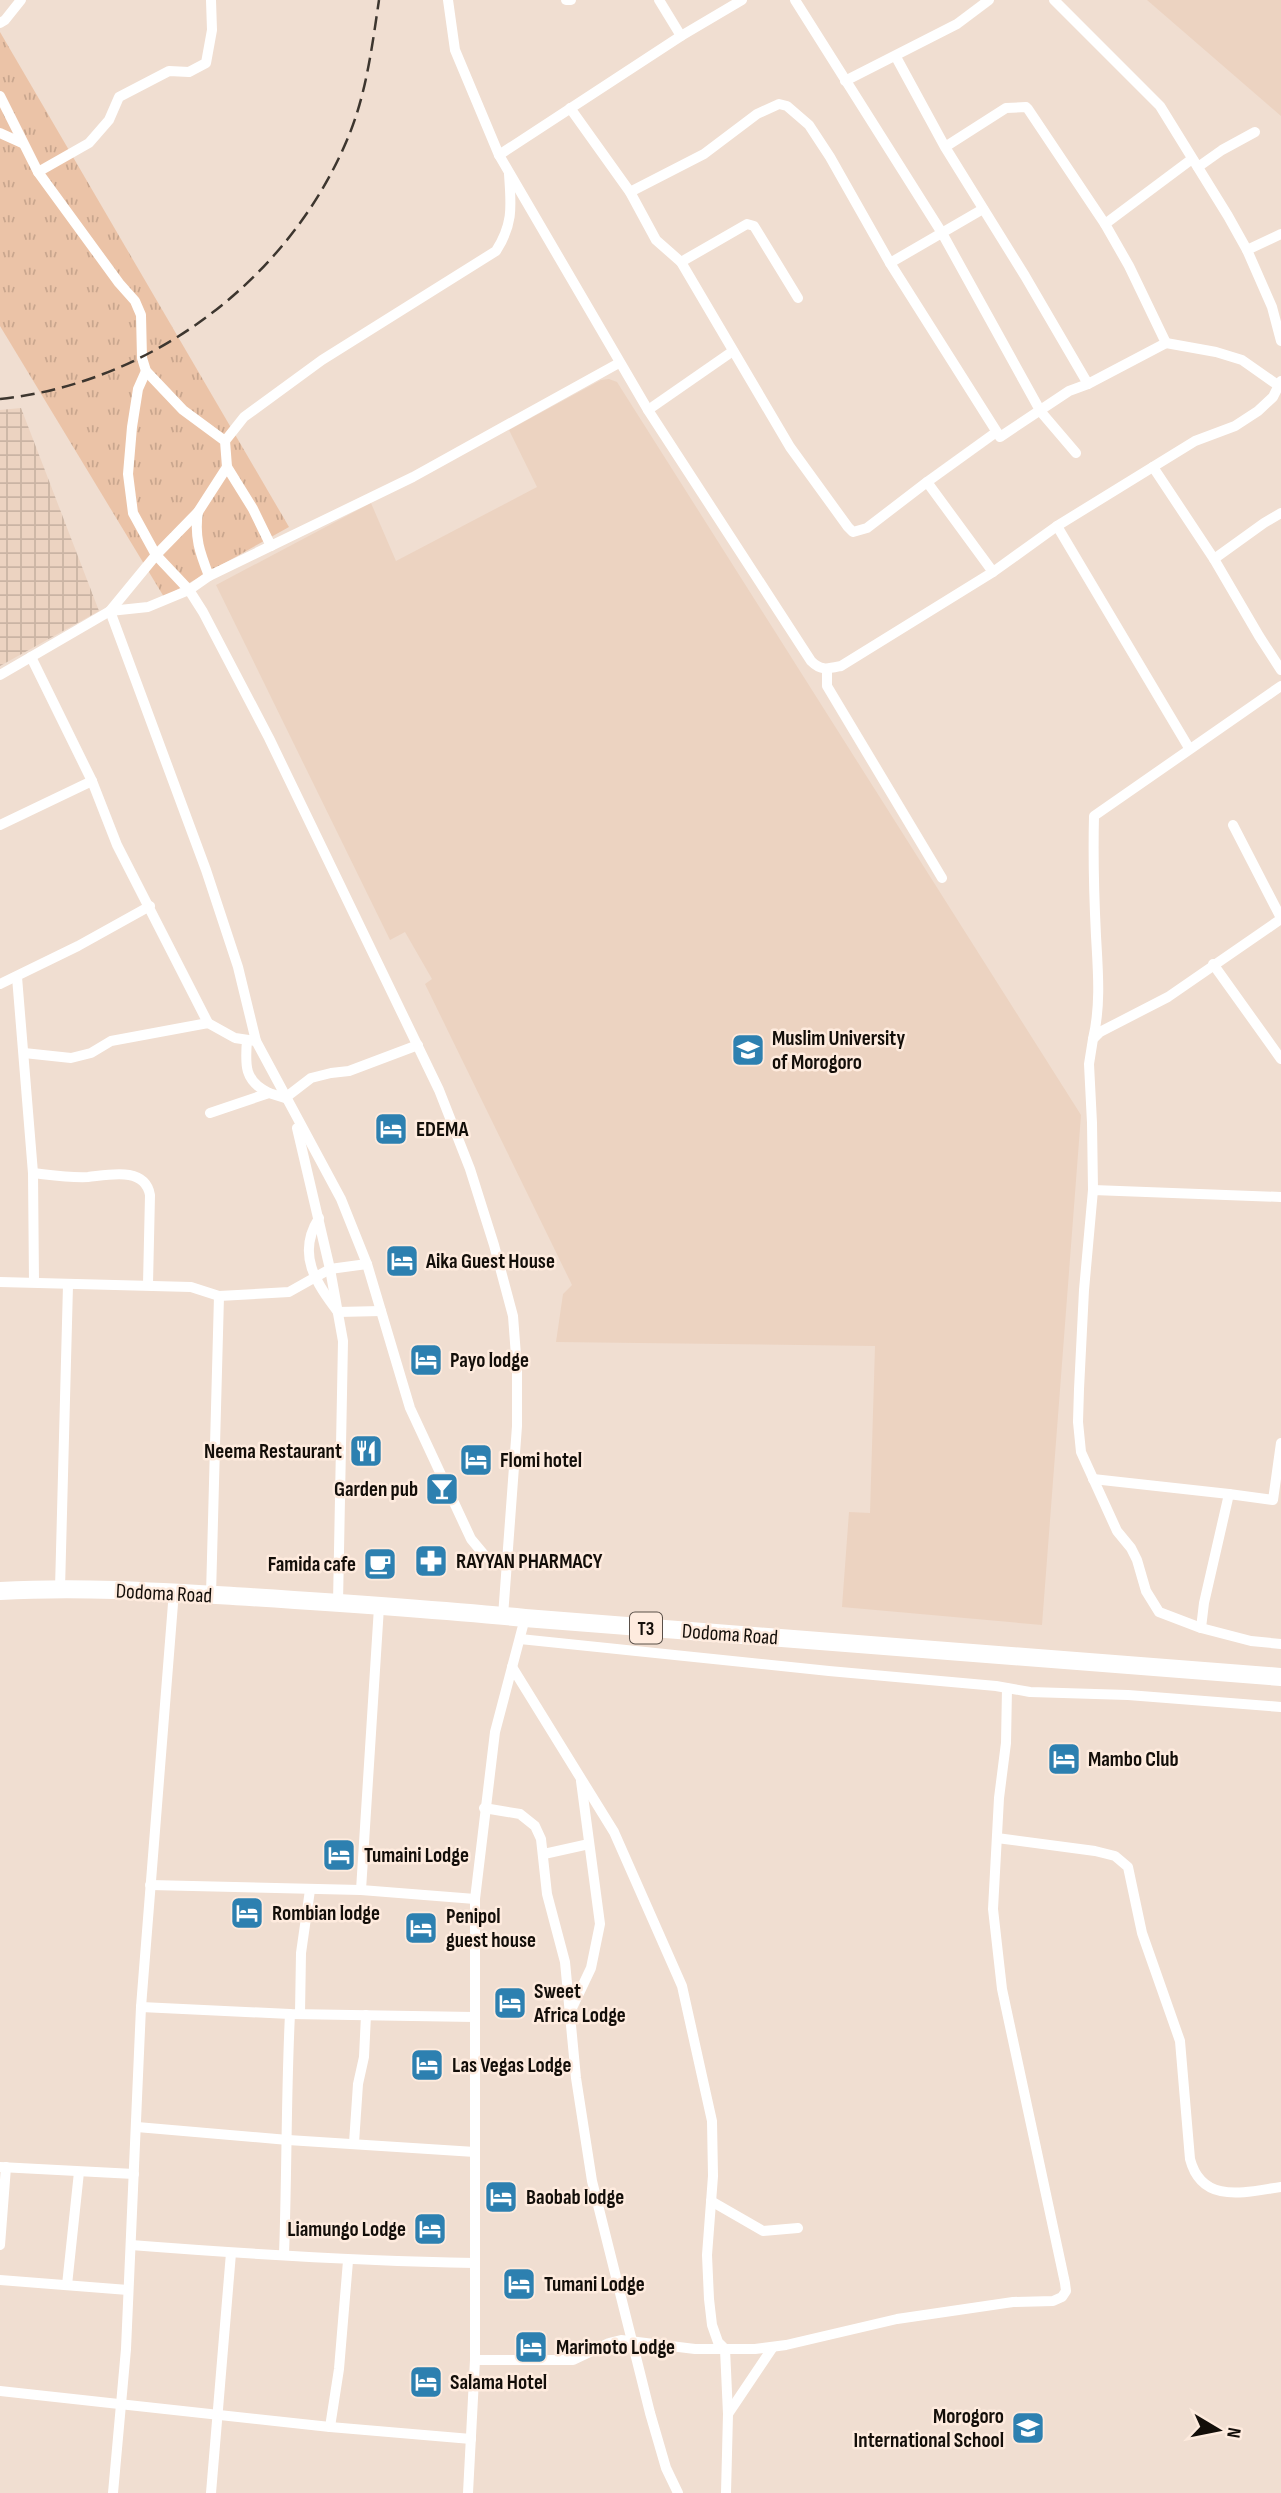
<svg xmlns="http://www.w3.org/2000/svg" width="1281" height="2493" viewBox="0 0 1281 2493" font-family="'Sofia Sans Condensed',sans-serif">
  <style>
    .built { fill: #ecd3c1 }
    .industrial { fill: url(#industrial-grid) }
    .grass { fill: url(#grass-tufts) }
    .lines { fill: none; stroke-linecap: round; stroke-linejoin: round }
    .minor { stroke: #fff; stroke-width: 10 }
    .trunk { stroke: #fff; stroke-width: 18 }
    .rail { stroke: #3d362f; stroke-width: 2.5; stroke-dasharray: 14 7; stroke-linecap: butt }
    .labels { text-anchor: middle; stroke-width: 5; stroke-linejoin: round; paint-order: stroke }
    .shield { fill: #feebde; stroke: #5a5049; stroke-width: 2 }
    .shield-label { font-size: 19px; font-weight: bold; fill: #130e09 }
    .poi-label { font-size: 21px; font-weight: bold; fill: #130e09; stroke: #feebde; text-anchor: start }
    .street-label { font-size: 21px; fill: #130e09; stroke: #feebde }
  </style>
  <defs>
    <pattern id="industrial-grid" width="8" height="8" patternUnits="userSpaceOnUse" patternTransform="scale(1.75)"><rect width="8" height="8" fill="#ecd3c1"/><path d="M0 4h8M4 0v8" fill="none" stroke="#cab4a4"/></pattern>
    <pattern id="grass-tufts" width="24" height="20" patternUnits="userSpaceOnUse" patternTransform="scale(1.75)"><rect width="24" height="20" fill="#ebc3a7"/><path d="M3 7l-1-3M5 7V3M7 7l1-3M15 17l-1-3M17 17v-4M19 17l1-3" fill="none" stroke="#c9a68e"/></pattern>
  </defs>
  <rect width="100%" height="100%" fill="#f0ded1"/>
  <g class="built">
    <path d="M1147,0H1281V116Z"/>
    <path d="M609,379L617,382L1081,1115L1042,1625L842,1607L849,1512L870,1513L875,1346L556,1342L563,1294L572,1285L425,984L432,979L405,932L390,940L216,585L371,503L396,561L537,487L509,430L601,380Z"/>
  </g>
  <path class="industrial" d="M21,408L99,611L0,666V410Z"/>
  <path class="grass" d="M0,32L289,527L164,597L0,326Z"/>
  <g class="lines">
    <g class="minor">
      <path d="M448,0L455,50L499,155L648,410L811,661C821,671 827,669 841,666L993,572L1057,526L1195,441L1235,426L1258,411L1273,397L1281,381"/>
      <path d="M566,0H571"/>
      <path d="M659,0L681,36"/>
      <path d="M795,0L942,233L1041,412L1076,453"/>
      <path d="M1054,0L1160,106L1228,216L1247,250L1272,307L1281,341"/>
      <path d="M0,23L5,20L21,0"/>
      <path d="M896,57L945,147L1025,276L1088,384L1166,343L1129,266L1105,224L1028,109L1026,107L1006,108L945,147"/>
      <path d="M845,81L957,24L989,0"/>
      <path d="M0,96L38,172L119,283L135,301L141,315L142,358L146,371L183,410L225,441L227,467L253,509L271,546"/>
      <path d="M570,108L630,192L656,240L681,262L790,447L848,527L853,532L867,528L927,482L993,572"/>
      <path d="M0,133L22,143"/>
      <path d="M499,155L681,36L742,0"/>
      <path d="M1198,167L1222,150L1255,132"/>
      <path d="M38,172L89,143L109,120L119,97L169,71L189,72L206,63L212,30L211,0"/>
      <path d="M630,192L704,154L757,114L779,104L787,106L809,125L830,157L890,263L1000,437L1069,391L1088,384"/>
      <path d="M1105,224L1192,159"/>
      <path d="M1247,250L1281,234"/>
      <path d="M681,262L747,224L754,226L798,298"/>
      <path d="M890,263L983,209"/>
      <path d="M1166,343L1216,352L1242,360L1279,386"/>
      <path d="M146,371L138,389L132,427L128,474L133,513L156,555L189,590L203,612L269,738L439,1090L470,1169L494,1245L513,1316L517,1369V1426L503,1616"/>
      <path d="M648,410L733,351"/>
      <path d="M225,441L244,417L322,360L496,251C514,223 511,205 509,174"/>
      <path d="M227,467L198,512L156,555L110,611L206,870L238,967L256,1041L341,1199L367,1264L410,1408L471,1539L486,1557L506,1565"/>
      <path d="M1153,467L1214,559L1259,636L1281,670"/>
      <path d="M927,482L995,433"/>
      <path d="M198,512C194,537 200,553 209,576"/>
      <path d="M1057,526L1189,748"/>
      <path d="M1214,559L1264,523L1281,513"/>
      <path d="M31,657L92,781L117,845L208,1023"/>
      <path d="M827,669V686L942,878"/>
      <path d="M0,675L110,611L148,607L189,590L209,576L413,477L619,363"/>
      <path d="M0,825L92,781"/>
      <path d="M1233,825L1281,918"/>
      <path d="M1213,964L1281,1059"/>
      <path d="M17,977L33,1173L34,1282"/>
      <path d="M0,984L78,946L150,906"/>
      <path d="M1093,1039C1101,1005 1098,971 1096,936C1094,896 1093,856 1094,816L1281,686"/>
      <path d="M247,1040C245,1065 244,1081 269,1093"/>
      <path d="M24,1053L71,1058L91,1053L111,1041L208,1023L235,1038L256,1041"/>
      <path d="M210,1113L269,1093L285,1098L311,1078L331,1073L349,1071L418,1045"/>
      <path d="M297,1128L330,1269L343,1341L338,1603"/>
      <path d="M33,1173C51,1175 70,1178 88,1177C108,1175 145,1166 150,1195L148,1284"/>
      <path d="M1093,1190L1092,1123L1089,1064L1093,1039L1100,1032L1168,997L1281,919"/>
      <path d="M1281,1197L1093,1190L1084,1290L1079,1389L1078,1422L1081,1452L1117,1531L1131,1548L1137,1560L1146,1591L1159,1612L1201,1628L1251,1641L1281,1644"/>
      <path d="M319,1218C296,1254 316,1283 338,1312L381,1311"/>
      <path d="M0,1282L191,1287L219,1296L289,1292L330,1269L367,1264"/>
      <path d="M1093,1479L1229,1494"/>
      <path d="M60,1589L68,1285"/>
      <path d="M211,1595L219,1296"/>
      <path d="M1201,1628L1204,1603L1229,1494L1273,1500L1281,1443"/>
      <path d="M520,1639L829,1671L996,1686L1030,1692L1128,1695L1281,1707"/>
      <path d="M512,1667L614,1832L682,1986L712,2121L713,2176L707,2255L709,2299L712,2325L718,2342L725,2349L728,2414L726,2493"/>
      <path d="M484,1808L520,1814L535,1826L541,1839L547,1894L565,1962L576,2078L592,2181L650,2413L666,2468L678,2493"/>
      <path d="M997,1838L1095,1851L1115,1856L1128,1867L1142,1933L1180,2041L1190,2159C1202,2205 1245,2192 1281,2187"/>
      <path d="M544,1854L589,1844"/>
      <path d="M150,1885L361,1890L475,1899"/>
      <path d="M361,1890L379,1607"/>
      <path d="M141,2007L290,2014L474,2017"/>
      <path d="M571,2010L591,1968L600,1924L581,1781"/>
      <path d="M300,2013L301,1953L310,1890"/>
      <path d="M137,2127L288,2140L475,2152"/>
      <path d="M354,2143L358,2084L364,2057L366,2015"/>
      <path d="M0,2167L134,2174"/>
      <path d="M711,2201L763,2231L798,2228"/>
      <path d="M0,2245L6,2167"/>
      <path d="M131,2245C246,2254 360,2261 475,2263"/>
      <path d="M284,2254C287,2174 286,2094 290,2014"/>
      <path d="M0,2280L128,2290"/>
      <path d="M67,2285L79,2172"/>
      <path d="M475,2360H573L609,2343L621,2340L695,2349H755L786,2345L897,2319L1013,2302L1053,2301L1062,2297L1066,2291L1065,2283L1002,1989L993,1909L999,1798L1006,1743L1007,1688"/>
      <path d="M0,2391L330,2427L339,2369L348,2261"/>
      <path d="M728,2414L773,2347"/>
      <path d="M330,2427L471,2439"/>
      <path d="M113,2493L126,2349L141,2007L174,1591"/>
      <path d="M211,2493L231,2253"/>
      <path d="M468,2493L475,2360V1899L495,1732L525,1618"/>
    </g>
    <path class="trunk" d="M0,1591C83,1586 167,1592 250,1597C342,1603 434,1609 525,1618L1281,1677"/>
    <path class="rail" d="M0,399C151,383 288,280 347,140C366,96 372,47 379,0"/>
  </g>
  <defs>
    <symbol id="university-square" viewBox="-11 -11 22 22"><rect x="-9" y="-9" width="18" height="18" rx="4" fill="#2d80b0" stroke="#feebde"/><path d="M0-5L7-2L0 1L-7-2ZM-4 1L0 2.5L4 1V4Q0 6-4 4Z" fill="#fff"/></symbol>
    <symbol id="hotel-square" viewBox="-11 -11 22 22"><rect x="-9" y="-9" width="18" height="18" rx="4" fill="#2d80b0" stroke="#feebde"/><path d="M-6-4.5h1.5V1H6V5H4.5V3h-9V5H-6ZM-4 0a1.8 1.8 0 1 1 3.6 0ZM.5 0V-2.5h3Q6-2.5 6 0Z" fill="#fff"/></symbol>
    <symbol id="restaurant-square" viewBox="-11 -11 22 22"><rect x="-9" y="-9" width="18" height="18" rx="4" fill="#2d80b0" stroke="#feebde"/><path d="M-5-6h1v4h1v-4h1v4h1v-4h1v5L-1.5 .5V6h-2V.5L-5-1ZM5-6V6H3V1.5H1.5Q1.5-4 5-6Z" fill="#fff"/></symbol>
    <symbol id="bar-square" viewBox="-11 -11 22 22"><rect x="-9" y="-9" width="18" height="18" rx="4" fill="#2d80b0" stroke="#feebde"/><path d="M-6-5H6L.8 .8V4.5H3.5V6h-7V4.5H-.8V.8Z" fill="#fff"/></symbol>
    <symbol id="pharmacy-square" viewBox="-11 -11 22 22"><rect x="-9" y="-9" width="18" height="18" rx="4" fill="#2d80b0" stroke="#feebde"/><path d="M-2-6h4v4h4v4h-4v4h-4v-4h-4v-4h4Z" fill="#fff"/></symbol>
    <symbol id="cafe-square" viewBox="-11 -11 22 22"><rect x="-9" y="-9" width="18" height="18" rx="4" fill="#2d80b0" stroke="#feebde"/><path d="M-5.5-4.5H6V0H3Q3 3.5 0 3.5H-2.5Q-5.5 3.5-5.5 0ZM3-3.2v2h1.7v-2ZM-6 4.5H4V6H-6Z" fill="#fff"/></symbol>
    <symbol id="school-square" viewBox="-11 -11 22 22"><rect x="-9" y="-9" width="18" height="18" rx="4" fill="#2d80b0" stroke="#feebde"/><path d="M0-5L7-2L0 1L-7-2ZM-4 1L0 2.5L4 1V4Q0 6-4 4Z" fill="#fff"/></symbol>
  </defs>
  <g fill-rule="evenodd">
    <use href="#university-square" x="729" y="1031" width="38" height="38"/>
    <use href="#hotel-square" x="372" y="1110" width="38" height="38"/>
    <use href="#hotel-square" x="383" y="1242" width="38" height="38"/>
    <use href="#hotel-square" x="407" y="1341" width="38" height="38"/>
    <use href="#restaurant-square" x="347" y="1432" width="38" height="38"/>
    <use href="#hotel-square" x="457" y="1441" width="38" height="38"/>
    <use href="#bar-square" x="423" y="1470" width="38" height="38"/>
    <use href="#pharmacy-square" x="412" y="1542" width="38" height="38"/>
    <use href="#cafe-square" x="361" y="1545" width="38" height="38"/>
    <use href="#hotel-square" x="1045" y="1740" width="38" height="38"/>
    <use href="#hotel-square" x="320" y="1836" width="38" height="38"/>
    <use href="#hotel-square" x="228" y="1894" width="38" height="38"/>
    <use href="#hotel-square" x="402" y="1909" width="38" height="38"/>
    <use href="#hotel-square" x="491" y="1984" width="38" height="38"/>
    <use href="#hotel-square" x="408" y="2046" width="38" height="38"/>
    <use href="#hotel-square" x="482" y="2178" width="38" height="38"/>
    <use href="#hotel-square" x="411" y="2210" width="38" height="38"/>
    <use href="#hotel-square" x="500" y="2265" width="38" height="38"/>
    <use href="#hotel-square" x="512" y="2328" width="38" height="38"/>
    <use href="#hotel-square" x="407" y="2363" width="38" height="38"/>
    <use href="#school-square" x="1009" y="2409" width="38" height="38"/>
  </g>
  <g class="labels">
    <rect class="shield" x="630" y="1612.5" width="32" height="31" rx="5"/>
    <g class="shield-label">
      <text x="646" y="1635">T3</text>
    </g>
    <g class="poi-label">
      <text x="772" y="1045">Muslim University<tspan x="772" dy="24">of Morogoro</tspan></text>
      <text x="416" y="1136">EDEMA</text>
      <text x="426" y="1268">Aika Guest House</text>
      <text x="450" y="1367">Payo lodge</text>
      <text x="342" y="1458" text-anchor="end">Neema Restaurant</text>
      <text x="500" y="1467">Flomi hotel</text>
      <text x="418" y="1496" text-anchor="end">Garden pub</text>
      <text x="456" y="1568">RAYYAN PHARMACY</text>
      <text x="356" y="1571" text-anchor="end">Famida cafe</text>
      <text x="1088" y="1766">Mambo Club</text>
      <text x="364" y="1862">Tumaini Lodge</text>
      <text x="272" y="1920">Rombian lodge</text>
      <text x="446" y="1923">Penipol<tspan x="446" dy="24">guest house</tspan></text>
      <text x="534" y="1998">Sweet<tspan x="534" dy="24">Africa Lodge</tspan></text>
      <text x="452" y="2072">Las Vegas Lodge</text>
      <text x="526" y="2204">Baobab lodge</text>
      <text x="406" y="2236" text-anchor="end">Liamungo Lodge</text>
      <text x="544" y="2291">Tumani Lodge</text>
      <text x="556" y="2354">Marimoto Lodge</text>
      <text x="450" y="2389">Salama Hotel</text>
      <text x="1004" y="2423" text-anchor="end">Morogoro<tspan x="1004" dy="24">International School</tspan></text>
    </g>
    <g class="street-label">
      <text transform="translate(164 1593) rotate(3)" y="7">Dodoma Road</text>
      <text transform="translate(730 1634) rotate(4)" y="7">Dodoma Road</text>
    </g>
  </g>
  <g transform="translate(1218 2430) rotate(100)" stroke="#feebde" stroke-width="5" paint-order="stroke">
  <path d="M0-5L12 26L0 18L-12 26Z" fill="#130e09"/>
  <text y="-10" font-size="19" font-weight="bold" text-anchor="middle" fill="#130e09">N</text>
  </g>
</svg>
